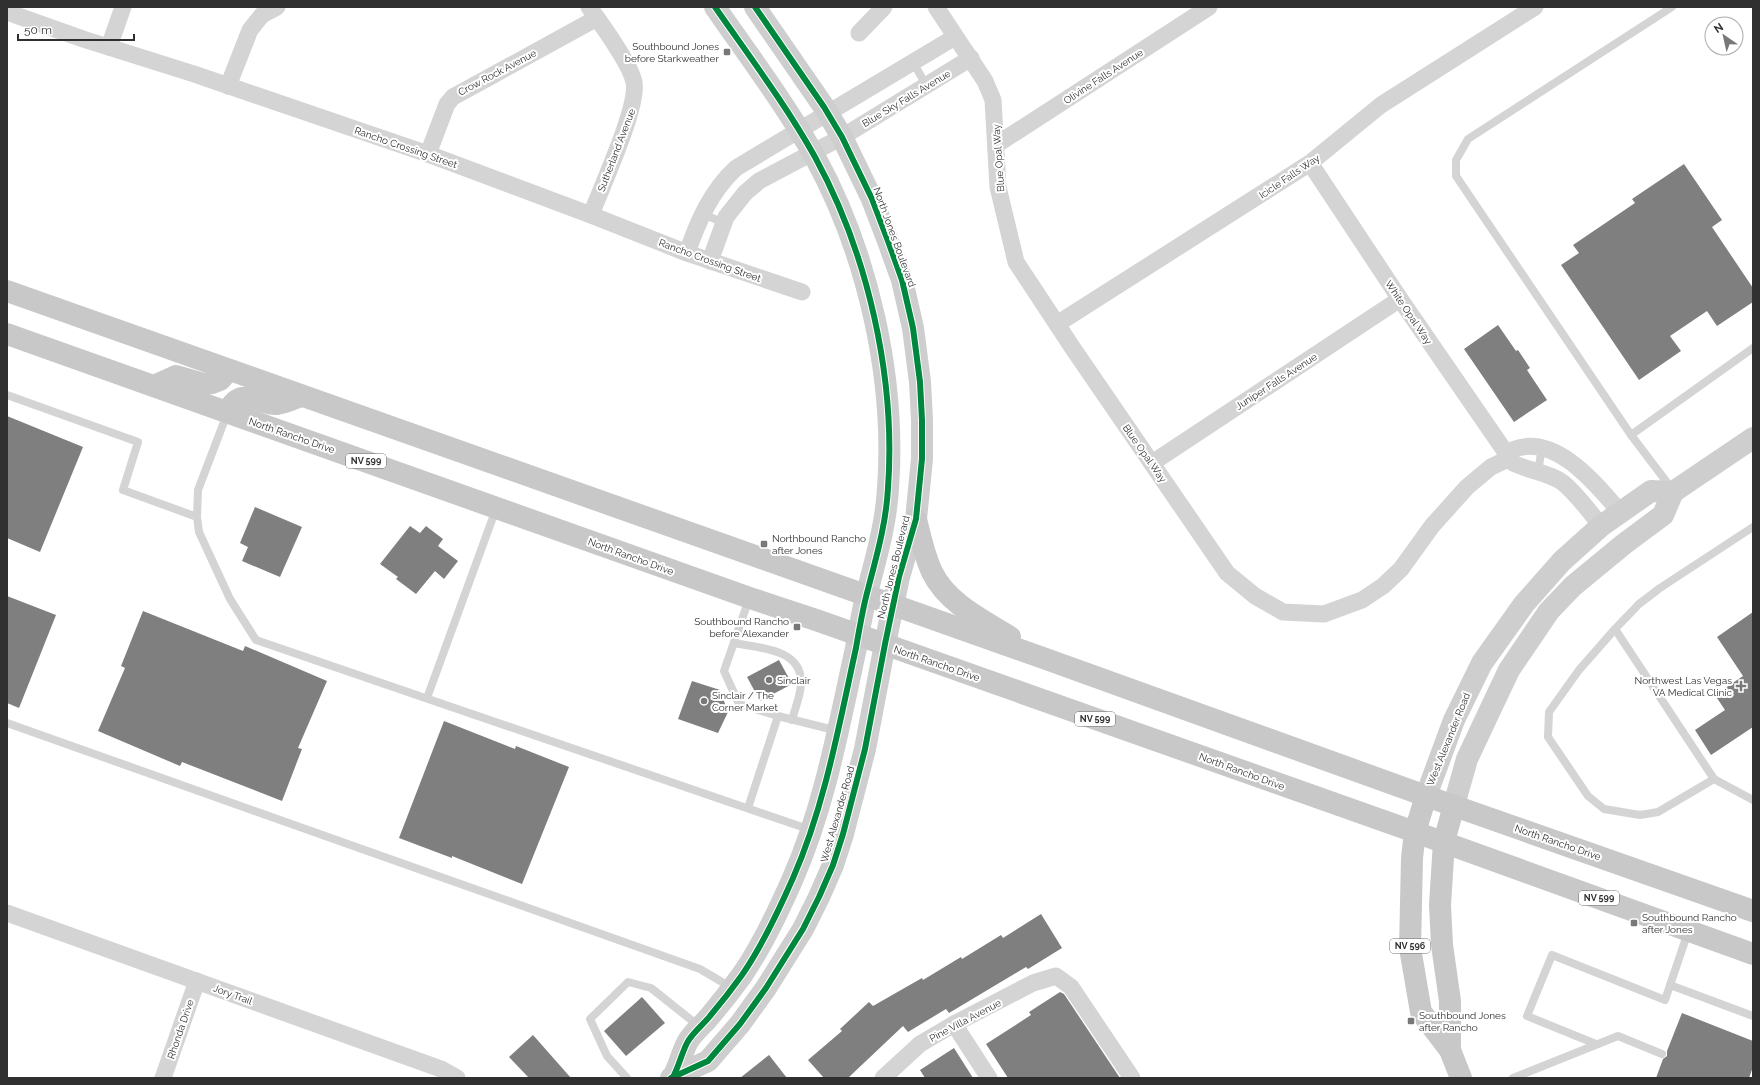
<svg xmlns="http://www.w3.org/2000/svg" width="1760" height="1085" viewBox="0 0 1760 1085" font-family="Raleway,sans-serif">
  <style>
    .building { fill: #7f7f7f }
    .lines { fill: none; stroke-linecap: round; stroke-linejoin: round }
    .service { stroke: #d4d4d4; stroke-width: 8 }
    .minor { stroke: #d4d4d4; stroke-width: 17 }
    .secondary { stroke: #cecece; stroke-width: 22 }
    .primary { stroke: #c8c8c8; stroke-width: 22 }
    .cycleway-casing { stroke: #fff; stroke-width: 8 }
    .cycleway { stroke: #00873e; stroke-width: 6 }
    .poi-dot { fill: #787878; stroke: #fff; stroke-width: 1.5 }
    .labels { text-anchor: middle; stroke-width: 4; stroke-linejoin: round; paint-order: stroke }
    .shield { fill: #fff; stroke: #6e6e6e; stroke-width: 1 }
    .shield-label { font-size: 9px; font-weight: bold; fill: #303030 }
    .poi-label { font-size: 10px; fill: #303030; stroke: #fff; text-anchor: start }
    .street-label { font-size: 10px; fill: #303030; stroke: #fff }
  </style>
  <rect width="100%" height="100%" fill="#fff"/>
  <g class="building">
    <path d="M1684,164L1722,220L1712,227L1753,288V302L1717,326L1707,311L1670,336L1681,351L1639,380L1561,265L1579,253L1573,245L1635,203L1632,199Z"/>
    <path d="M1498,325L1516,351L1518,350L1530,368L1527,370L1547,400L1514,422L1464,349Z"/>
    <path d="M7,416L83,447L40,552L7,538Z"/>
    <path d="M255,507L302,527L280,577L242,561L248,547L240,543Z"/>
    <path d="M410,526L420,533L426,526L443,539L438,546L458,561L444,579L435,571L416,594L396,579L398,577L380,564Z"/>
    <path d="M7,596L56,615L19,708L7,703Z"/>
    <path d="M143,611L243,651L245,646L327,681L298,748L302,749L282,801L182,762L180,766L98,731L125,668L121,666Z"/>
    <path d="M1753,612V727L1711,755L1695,730L1725,710L1715,695L1743,676L1717,637Z"/>
    <path d="M779,660L792,684L760,701L747,677Z"/>
    <path d="M692,681L720,690L728,712L718,733L678,719Z"/>
    <path d="M444,721L515,749L516,746L569,767L522,884L452,856V858L399,838Z"/>
    <path d="M1041,914L1062,948L1028,969L1026,967L949,1013L946,1009L908,1032L903,1026L848,1078H824L808,1060L842,1031L840,1029L869,1002L873,1006L922,978L923,980L961,957L962,959L1001,935L1003,938Z"/>
    <path d="M1060,992L1064,994L1120,1078H1008L986,1044L1031,1015L1029,1012Z"/>
    <path d="M642,997L665,1023L626,1056L604,1031Z"/>
    <path d="M1682,1013L1753,1041V1067L1749,1078H1656L1663,1059L1667,1056V1051Z"/>
    <path d="M533,1035L571,1078H529L509,1057Z"/>
    <path d="M954,1048L973,1078H925L920,1070Z"/>
    <path d="M769,1055L787,1078H740Z"/>
  </g>
  <g class="lines">
    <g class="service">
      <path d="M913,62L926,85"/>
      <path d="M703,214L724,223"/>
      <path d="M7,395L138,442L123,490L197,517"/>
      <path d="M227,414L198,490L197,517L199,532L230,599L256,640L811,830"/>
      <path d="M1631,435L1456,176V160L1468,139L1672,7"/>
      <path d="M1538,471L1542,448"/>
      <path d="M1672,489L1631,435L1753,348"/>
      <path d="M1753,527L1660,588L1639,604L1615,629L1714,779L1753,800"/>
      <path d="M749,599L724,671L739,704L778,716"/>
      <path d="M1615,629L1579,670L1549,712L1548,737L1588,796L1604,809L1640,815L1658,812L1714,779"/>
      <path d="M734,643C758,648 802,648 801,683C801,695 795,708 792,720"/>
      <path d="M427,698L496,509"/>
      <path d="M7,723L700,969L732,988"/>
      <path d="M748,808L778,716L838,731"/>
      <path d="M1670,985L1753,1016"/>
      <path d="M1596,1044L1527,1016L1552,955L1665,1000L1688,932"/>
      <path d="M627,1078L607,1056L590,1019L628,982L651,988L700,1027"/>
      <path d="M1513,1078L1618,1036L1662,1054"/>
    </g>
    <g class="minor">
      <path d="M589,7C602,25 630,63 634,82C639,106 601,188 591,215"/>
      <path d="M936,7L985,81L993,100L998,187L1016,262L1072,347L1227,573L1255,596L1283,612L1324,614L1362,600L1383,586L1401,569L1432,526L1467,487L1491,467L1510,458L1512,450C1555,432 1596,484 1620,512"/>
      <path d="M7,12L83,39L194,74L428,154L591,215L687,253L802,292"/>
      <path d="M859,33L884,7"/>
      <path d="M109,47L123,7"/>
      <path d="M228,86L250,30L262,15L277,7"/>
      <path d="M996,145L1209,7"/>
      <path d="M428,154L447,104L453,97L597,18"/>
      <path d="M1310,163L1400,299L1513,463C1529,471 1547,472 1562,482C1575,492 1591,513 1601,526"/>
      <path d="M687,253C698,221 711,191 736,168L955,37"/>
      <path d="M710,261L726,217L745,193L759,181L842,137L971,58"/>
      <path d="M1057,324L1310,163L1381,105L1535,7"/>
      <path d="M1152,463L1400,299"/>
      <path d="M7,913L441,1069L457,1078"/>
      <path d="M954,1024L989,1078"/>
      <path d="M163,1078L197,981"/>
      <path d="M883,1078L920,1044L954,1024L1033,983L1056,976L1071,987L1132,1078"/>
    </g>
    <g class="secondary">
      <path d="M1426,796L1454,720L1482,663L1524,604L1562,561L1601,526L1651,491L1673,492"/>
      <path d="M1454,805L1467,759L1509,670L1549,611L1573,586L1624,544L1663,515L1673,492L1753,438"/>
      <path d="M674,1075C679,1065 682,1053 687,1043C692,1033 703,1025 710,1016C721,1003 732,989 742,975C762,946 779,910 793,878C825,805 839,725 856,648C859,631 862,613 866,597C875,561 886,526 888,488C896,378 868,254 815,157C786,105 749,56 715,7"/>
      <path d="M671,1078L708,1061L740,1024L766,988L803,929L819,897L833,865L843,834L865,749L885,644L899,577L916,519L922,459V420L920,382L913,328L902,280L888,241L872,199L842,137L824,107L755,7"/>
    </g>
    <g class="primary">
      <path d="M7,291L1046,659L1426,796L1753,911"/>
      <path d="M7,334L750,598L819,621L1415,832L1753,954"/>
      <path d="M154,386L176,376L204,384L212,383L220,380L228,371"/>
      <path d="M228,412C240,384 262,406 277,404C285,403 293,399 301,396"/>
      <path d="M916,519C920,536 924,555 932,572C947,603 981,619 1010,637"/>
      <path d="M1426,796L1415,832L1412,858L1410,948L1421,1012L1450,1050L1461,1078"/>
      <path d="M1450,1050V1001L1442,945L1440,905L1444,842L1454,805"/>
    </g>
    <defs>
      <g id="cycleway">
        <path d="M674,1075C679,1065 682,1053 687,1043C692,1033 703,1025 710,1016C721,1003 732,989 742,975C762,946 779,910 793,878C825,805 839,725 856,648C859,631 862,613 866,597C875,561 886,526 888,488C896,378 868,254 815,157C786,105 749,56 715,7"/>
        <path d="M671,1078L708,1061L740,1024L766,988L803,929L819,897L833,865L843,834L865,749L885,644L899,577L916,519L922,459V420L920,382L913,328L902,280L888,241L872,199L842,137L824,107L755,7"/>
      </g>
    </defs>
    <use href="#cycleway" class="cycleway-casing"/>
    <use href="#cycleway" class="cycleway"/>
  </g>
  <g class="poi-dot">
    <rect x="723" y="48" width="8" height="8" rx="2"/>
    <rect x="760" y="540" width="8" height="8" rx="2"/>
    <rect x="793" y="623" width="8" height="8" rx="2"/>
    <circle cx="769" cy="680" r="4"/>
    <path d="M1739 680h4v4h4v4h-4v4h-4v-4h-4v-4h4z"/>
    <circle cx="704" cy="701" r="4"/>
    <rect x="1630" y="919" width="8" height="8" rx="2"/>
    <rect x="1407" y="1017" width="8" height="8" rx="2"/>
  </g>
  <g class="labels">
    <g class="shield">
      <rect x="346" y="454" width="40" height="14" rx="3"/>
      <rect x="1075" y="712" width="40" height="14" rx="3"/>
      <rect x="1579" y="891" width="40" height="14" rx="3"/>
      <rect x="1390" y="939" width="40" height="14" rx="3"/>
    </g>
    <g class="shield-label">
      <text x="366" y="464">NV 599</text>
      <text x="1095" y="722">NV 599</text>
      <text x="1599" y="901">NV 599</text>
      <text x="1410" y="949">NV 596</text>
    </g>
    <g class="poi-label">
      <text x="719" y="50" text-anchor="end">Southbound Jones<tspan x="719" dy="12">before Starkweather</tspan></text>
      <text x="772" y="542">Northbound Rancho<tspan x="772" dy="12">after Jones</tspan></text>
      <text x="789" y="625" text-anchor="end">Southbound Rancho<tspan x="789" dy="12">before Alexander</tspan></text>
      <text x="777" y="684">Sinclair</text>
      <text x="1732" y="684" text-anchor="end">Northwest Las Vegas<tspan x="1732" dy="12">VA Medical Clinic</tspan></text>
      <text x="712" y="699">Sinclair / The<tspan x="712" dy="12">Corner Market</tspan></text>
      <text x="1642" y="921">Southbound Rancho<tspan x="1642" dy="12">after Jones</tspan></text>
      <text x="1419" y="1019">Southbound Jones<tspan x="1419" dy="12">after Rancho</tspan></text>
    </g>
    <g class="street-label">
      <text transform="translate(497 72) rotate(-28)" y="4">Crow Rock Avenue</text>
      <text transform="translate(1103 76) rotate(-33)" y="4">Olivine Falls Avenue</text>
      <text transform="translate(906 98) rotate(-31)" y="4">Blue Sky Falls Avenue</text>
      <text transform="translate(406 147) rotate(19)" y="4">Rancho Crossing Street</text>
      <text transform="translate(616 150) rotate(-69)" y="4">Sutherland Avenue</text>
      <text transform="translate(998 158) rotate(-94)" y="4">Blue Opal Way</text>
      <text transform="translate(1289 176) rotate(-34)" y="4">Icicle Falls Way</text>
      <text transform="translate(895 237) rotate(70)" y="4">North Jones Boulevard</text>
      <text transform="translate(710 260) rotate(20)" y="4">Rancho Crossing Street</text>
      <text transform="translate(1409 312) rotate(56)" y="4">White Opal Way</text>
      <text transform="translate(1276 381) rotate(-33)" y="4">Juniper Falls Avenue</text>
      <text transform="translate(292 435) rotate(19)" y="4">North Rancho Drive</text>
      <text transform="translate(1145 453) rotate(55)" y="4">Blue Opal Way</text>
      <text transform="translate(631 556) rotate(20)" y="4">North Rancho Drive</text>
      <text transform="translate(893 567) rotate(-76)" y="4">North Jones Boulevard</text>
      <text transform="translate(937 663) rotate(19)" y="4">North Rancho Drive</text>
      <text transform="translate(1448 739) rotate(-68)" y="4">West Alexander Road</text>
      <text transform="translate(1242 771) rotate(20)" y="4">North Rancho Drive</text>
      <text transform="translate(837 814) rotate(-74)" y="4">West Alexander Road</text>
      <text transform="translate(1558 842) rotate(19)" y="4">North Rancho Drive</text>
      <text transform="translate(233 994) rotate(20)" y="4">Jory Trail</text>
      <text transform="translate(965 1020) rotate(-28)" y="4">Pine Villa Avenue</text>
      <text transform="translate(180 1029) rotate(-71)" y="4">Rhonda Drive</text>
    </g>
  </g>
  <rect width="1760" height="1085" fill="none" stroke="#303030" stroke-width="16"/>
  <g transform="translate(1724 36) rotate(326)"><circle r="19" fill="#ffffff" stroke="#acacac"/>
  <path d="M0-3L7 15L0 10L-7 15Z" fill="#787878"/>
  <text y="-6" font-size="11" font-weight="bold" text-anchor="middle" fill="#303030">N</text>
  </g>
  <path d="M18 34v6h116v-6" fill="none" stroke="#303030" stroke-width="2"/>
  <text x="24" y="34" font-size="12" fill="#303030" stroke="#ffffff" stroke-width="3" paint-order="stroke">50 m</text>
</svg>
